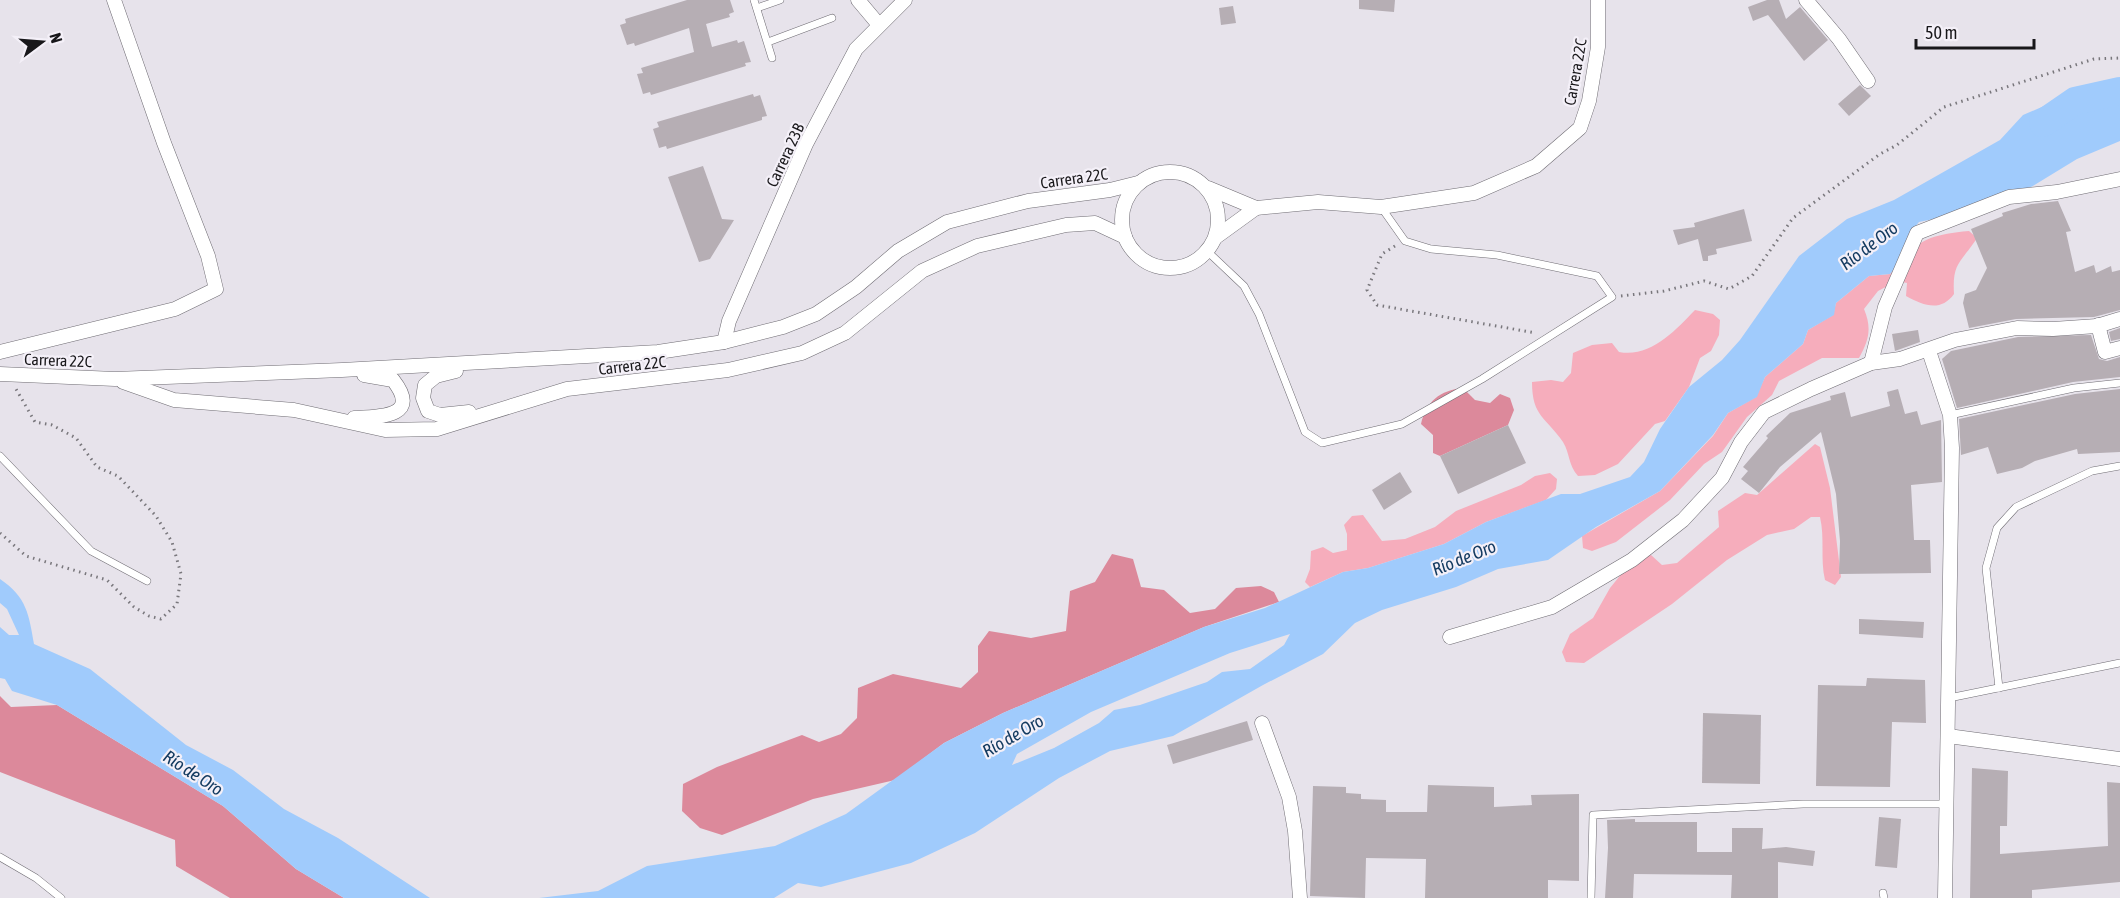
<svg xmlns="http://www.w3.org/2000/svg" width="2120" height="898" viewBox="0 0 2120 898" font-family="'Asap Condensed',sans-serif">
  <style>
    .green { fill: #f6adbc }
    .forest { fill: #dc899b }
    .water { fill: #a0cbfc; fill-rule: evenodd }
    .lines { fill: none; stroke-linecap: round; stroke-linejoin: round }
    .river { stroke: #a0cbfc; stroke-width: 28 }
    .building { fill: #b6aeb4 }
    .lane-casing { stroke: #6f6c73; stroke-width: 8 }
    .street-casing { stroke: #6f6c73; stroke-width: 15 }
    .path { stroke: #79777c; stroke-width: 3; stroke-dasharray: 1.5 4.5; stroke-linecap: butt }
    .lane { stroke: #fff; stroke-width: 7 }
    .street { stroke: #fff; stroke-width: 14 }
    .labels { text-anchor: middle; stroke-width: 4.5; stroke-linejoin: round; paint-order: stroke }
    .street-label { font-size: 16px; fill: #18171a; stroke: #f4f0f8 }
    .water-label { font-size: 18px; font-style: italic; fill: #143b61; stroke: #f4f0f8 }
  </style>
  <rect width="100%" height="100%" fill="#e7e3eb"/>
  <g class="green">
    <path d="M1969,231L1977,238C1961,263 1952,262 1954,294C1941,312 1924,306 1906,296L1907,283L1897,281L1878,291L1864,309C1872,328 1869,340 1859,358H1822L1779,381L1772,395L1747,417L1722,452L1704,464L1670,500L1616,542L1592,551L1583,548L1582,536L1660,491L1713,436L1728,413L1756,397L1765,377L1803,344L1808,330L1833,315L1836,303L1869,276L1890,274C1916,241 1926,235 1969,231Z"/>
    <path d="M1695,310L1713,314L1720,320L1719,335L1711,351L1700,358L1689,387L1665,421L1655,424L1618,464L1595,475L1578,476C1568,465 1570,453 1563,442C1546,417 1532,417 1532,382L1551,380L1563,382L1571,373L1573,353L1592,345L1612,343L1619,352C1650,358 1675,331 1695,310Z"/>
    <path d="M1815,444L1820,447L1830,488L1841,577L1835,585L1825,580C1820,559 1825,538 1820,517H1811L1794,529L1767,535L1727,560L1672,604L1584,663L1566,662L1562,652L1570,634L1593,618L1610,588L1632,561L1651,555L1662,565L1677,563L1719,527L1718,511L1745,493L1757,495Z"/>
    <path d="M1550,473L1557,479L1556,489L1546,500L1486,522L1444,544L1368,568L1343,572L1310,587L1305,582L1310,569L1311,551L1323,547L1333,553L1347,550V534L1344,525L1352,516L1363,515L1382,541L1405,539L1435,527L1456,511L1521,485L1535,476Z"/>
  </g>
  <g class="forest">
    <path d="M1463,388L1475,400L1490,403L1500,394L1510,398L1514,410L1508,425L1440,456L1433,453V435L1421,424C1426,402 1440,390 1463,388Z"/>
    <path d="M1112,554L1133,559L1141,587L1164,590L1190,613L1215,609L1236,588L1261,586L1274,592L1279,602L1204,627L1003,713L944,743L895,780L813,799L722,835L700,828L682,811L683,784L717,767L802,735L819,742L841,734L857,718L858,688L893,674L961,688L978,672V646L989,631L1031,638L1066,631L1070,591L1095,582Z"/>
    <path d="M0,696L11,707L57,705L223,806L296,869L344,898H230L176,866L175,840L0,772Z"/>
  </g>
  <g class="water">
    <path d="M2120,91V141L2077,159L2031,187L1996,197L1948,216L1919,222L1911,232L1903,260L1890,274L1869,276L1836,303L1834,315L1808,330L1803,344L1765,377L1757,397L1728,413L1713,435L1660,491L1596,527L1548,560L1498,569L1456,587L1382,610L1355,623L1323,654L1263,685L1173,736L1110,751L1059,778L975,833L911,863L821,887L798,883L774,898H539L598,891L647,866L775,846L846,814L944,743L1003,713L1204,627L1265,608L1343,572L1368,568L1444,544L1486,522L1561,494H1580L1630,477L1644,462L1660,429L1689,387L1722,360L1740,340L1799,256L1847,219L1894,200L2000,140L2023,115L2051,103L2075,101ZM1290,634L1284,645L1250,669L1222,672L1207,682L1140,705L1114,710L1099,723L1054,748L1012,765L1017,754L1091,712L1230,653Z"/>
    <path d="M0,579C27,597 29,615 34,644L90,669L186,745L233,770L284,809L338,838L430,898H344L296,869L223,806L57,705L12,691L5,679L0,678V627L9,635H19L7,609L0,603Z"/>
  </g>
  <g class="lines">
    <path class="river" d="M2043,123L2075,101L2120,91"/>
  </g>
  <g class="building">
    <path d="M687,0H730L734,12L729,14L730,17L706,24L712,47L737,40L738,43L744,41L751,62L745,63L746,66L651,95L650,92L643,94L637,74L643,73L641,68L694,52L689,28L635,46L634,43L627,45L620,25L626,23L625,19Z"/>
    <path d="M1359,0H1395L1394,12L1359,9Z"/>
    <path d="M1767,0H1779L1786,19L1800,7L1828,40L1804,61L1768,15L1753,21L1748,7Z"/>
    <path d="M1233,6L1236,23L1221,25L1219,8Z"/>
    <path d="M1860,85L1871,96L1849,116L1838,104Z"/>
    <path d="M753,94L754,97L760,95L767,116L762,117V120L667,149L666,146L659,148L653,129L659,127L657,122Z"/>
    <path d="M703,166L722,219L734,220L710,259L699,262L668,177Z"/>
    <path d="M2058,201L2071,231L2066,232L2075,272L2094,265L2096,273L2111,266L2112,272L2120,270V310L2094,317L2016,319L1969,328L1963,303L1965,294L1976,290L1987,268L1971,229L2003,216L2002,213L2031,204Z"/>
    <path d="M1744,209L1752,241L1716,249L1717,254L1708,256V261H1703L1698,239L1678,245L1673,230L1695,227L1694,223Z"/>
    <path d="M2120,328V339L2111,341L2109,332Z"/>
    <path d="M1918,330L1920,342L1895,351L1892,334Z"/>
    <path d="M2091,335L2099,359L2107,361L2120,357V377L2073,382L1957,408L1942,359L1951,351L2018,337Z"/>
    <path d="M1898,389L1905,414L1917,411L1921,425L1941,420L1942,482L1911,485L1914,540H1930L1931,573L1839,574L1840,541L1836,494L1821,432L1780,467L1759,493L1741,479L1748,471L1743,467L1768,438L1766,436L1790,413L1831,400L1830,396L1845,392L1851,417L1890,406L1887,392Z"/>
    <path d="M2120,389V452L2078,454L2077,449L2035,461L2022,468L1997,474L1988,447L1961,455L1959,419L2075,394Z"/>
    <path d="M1508,425L1526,463L1458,494L1440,456Z"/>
    <path d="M1400,472L1412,492L1384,510L1372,490Z"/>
    <path d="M1859,619L1924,622L1923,638L1859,634Z"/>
    <path d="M1867,678L1925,680L1926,723L1892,722L1890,787L1816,786L1818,685L1866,686Z"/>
    <path d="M1703,713L1761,715L1760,784L1702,783Z"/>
    <path d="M1247,721L1253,740L1173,764L1167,745Z"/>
    <path d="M1972,768L2008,771L2007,826H2000V854L2108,846L2107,782L2120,783V882L2032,890V898H1970Z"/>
    <path d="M1428,785L1494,787V807L1532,805L1531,795L1579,794V881L1548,880V898H1425L1426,859L1366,858L1365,898L1310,896L1313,786L1346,787V793L1361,794V799L1386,800V812H1427Z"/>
    <path d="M1879,817L1901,819L1897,868L1875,866Z"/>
    <path d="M1635,819V822H1697V852H1732V828H1763L1762,849L1786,847L1815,851L1813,866L1778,862V898H1731L1732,875L1634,874L1633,898H1605L1608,848L1607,820Z"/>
  </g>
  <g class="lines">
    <defs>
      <g id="lane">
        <path d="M754,0L772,58"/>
        <path d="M757,8L780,0"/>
        <path d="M768,42L832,18"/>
        <path d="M1207,251L1244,286L1259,314L1305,432L1322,443L1402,424L1482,379L1612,297L1597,276L1497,255L1431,249L1405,241L1381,207"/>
        <path d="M1950,415L2074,388L2120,383"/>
        <path d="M0,456L91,551L147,581"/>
        <path d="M1999,688L1986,568L1997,528L2016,507L2092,471L2120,466"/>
        <path d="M1949,698L2120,663"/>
        <path d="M0,857L36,878L61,898"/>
        <path d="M1883,893L1884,898"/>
        <path d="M1591,898L1593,815L1803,804H1947"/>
      </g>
      <g id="street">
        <path d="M858,0L879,25"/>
        <path d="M1806,0L1839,39L1868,81"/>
        <circle cx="1170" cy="220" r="48"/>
        <path d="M1208,188L1256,208L1318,202L1381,207L1474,193L1536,166L1580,128L1589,101L1598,47V0"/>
        <path d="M1216,237L1256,208"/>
        <path d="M2098,325L2105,352L2120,348"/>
        <path d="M724,342L729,321L806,144L856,49L905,0"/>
        <path d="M1929,351L1950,415L1952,448L1945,898"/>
        <path d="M0,352L175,309L216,289L208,256L164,143L114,0"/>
        <path d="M1871,363L1885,307L1917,233L2009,197L2057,192L2120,179"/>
        <path d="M456,371L436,376L425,385L423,398L428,411L440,415L469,412"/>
        <path d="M0,374L115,379L342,370L658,352L724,342L783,327L816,314L856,287L898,251L947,222L1028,201L1110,190L1138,183"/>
        <path d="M123,382L174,400L294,410L385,430L437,429L567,389L728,370L802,353L845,333L922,271L977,246L1066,225L1095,223L1125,237"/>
        <path d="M354,418C380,417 422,417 393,380L364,375"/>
        <path d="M1450,637L1552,607L1632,560L1683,520L1722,478L1741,442L1764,412L1811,389L1871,363L1900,359L1955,340L2017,328L2053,329L2097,326L2120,319"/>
        <path d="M1262,723L1289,797L1295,831L1300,898"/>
        <path d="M1948,736L2120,759"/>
      </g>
    </defs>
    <use href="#lane" class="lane-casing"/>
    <use href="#street" class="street-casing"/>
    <g class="path">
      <path d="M1395,246L1382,254L1367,290L1377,305L1536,333"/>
      <path d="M1621,296L1664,291L1704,281L1729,289L1752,276L1793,218L1880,154L1897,145L1944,107L2094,59L2120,58"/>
      <path d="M0,533L26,556L107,580L134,607L149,616L161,619L177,604L181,574L172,542L156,516L118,476L97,467L76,438L52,425L35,422L16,389"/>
    </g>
    <use href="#lane" class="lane"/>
    <use href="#street" class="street"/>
  </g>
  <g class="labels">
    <g class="street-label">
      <text transform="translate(1575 72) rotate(-80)" y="6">Carrera 22C</text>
      <text transform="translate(785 155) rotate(-65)" y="6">Carrera 23B</text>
      <text transform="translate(1074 178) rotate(-8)" y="6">Carrera 22C</text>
      <text transform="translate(58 360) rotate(2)" y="6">Carrera 22C</text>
      <text transform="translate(632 365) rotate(-7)" y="6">Carrera 22C</text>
    </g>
    <g class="water-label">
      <text transform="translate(1869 246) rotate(-37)" y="6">Río de Oro</text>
      <text transform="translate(1464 558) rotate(-22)" y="6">Río de Oro</text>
      <text transform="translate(1013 736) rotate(-30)" y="6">Río de Oro</text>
      <text transform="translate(193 773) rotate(33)" y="6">Río de Oro</text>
    </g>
  </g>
  <g transform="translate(42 42) rotate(74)" stroke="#f4f0f8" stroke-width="4.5" paint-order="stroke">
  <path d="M0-4.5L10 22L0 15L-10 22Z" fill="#18171a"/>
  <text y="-9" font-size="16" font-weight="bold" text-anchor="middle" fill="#18171a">N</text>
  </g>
  <path d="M1916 39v9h118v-9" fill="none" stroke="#18171a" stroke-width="3"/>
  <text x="1925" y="39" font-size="18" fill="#18171a" stroke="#f4f0f8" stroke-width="4.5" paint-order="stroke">50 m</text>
</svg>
